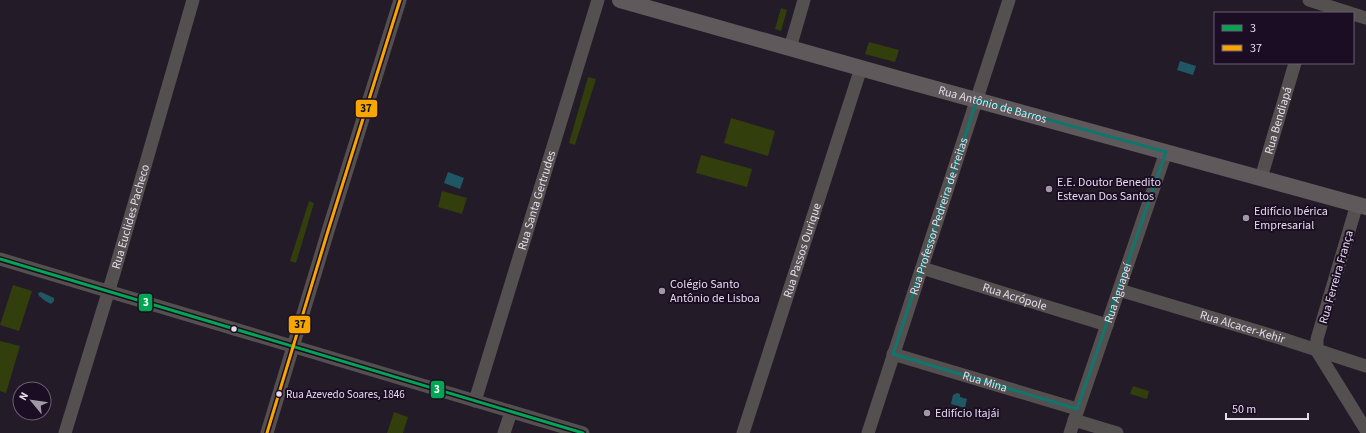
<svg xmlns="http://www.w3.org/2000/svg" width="1366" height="433" viewBox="0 0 1366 433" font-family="'Source Sans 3',sans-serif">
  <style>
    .green { fill: #323e0c }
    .water { fill: #1f5864 }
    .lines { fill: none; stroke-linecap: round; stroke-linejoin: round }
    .minor { stroke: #555050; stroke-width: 13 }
    .major { stroke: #60595b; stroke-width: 16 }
    .bus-1-casing { stroke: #1b0d23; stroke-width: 6 }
    .bus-2-casing { stroke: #1b0d23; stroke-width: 6 }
    .bus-1 { stroke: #00a651; stroke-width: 3 }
    .bus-2 { stroke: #f7a600; stroke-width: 3 }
    .marked { fill: none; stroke: #0f766e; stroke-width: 3; stroke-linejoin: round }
    .poi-dot { fill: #a198a7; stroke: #1b0d23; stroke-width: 1.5 }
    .bus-dot { fill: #e5dbec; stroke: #1b0d23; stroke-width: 1.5 }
    .labels { text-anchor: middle; stroke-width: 4; stroke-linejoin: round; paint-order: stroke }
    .bus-label { font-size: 11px; fill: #e5dbec; stroke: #1b0d23; text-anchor: start }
    .street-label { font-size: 12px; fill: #e5dbec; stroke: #1b0d23 }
    .poi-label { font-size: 12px; fill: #e5dbec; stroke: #1b0d23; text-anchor: start }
    .line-badge { stroke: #1b0d23; stroke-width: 1.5 }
    .badge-label { font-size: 11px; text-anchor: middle; font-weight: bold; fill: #fff }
    .pale-badge-label { font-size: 11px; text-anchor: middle; font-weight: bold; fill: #111 }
  </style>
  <rect width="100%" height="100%" fill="#231b28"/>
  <g class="green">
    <path d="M781,8L787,10L781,31L775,29Z"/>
    <path d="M869,42L899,50L895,62L865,54Z"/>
    <path d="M588,77L596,79L575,145L569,143Z"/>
    <path d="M731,118L775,131L768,156L724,143Z"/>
    <path d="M701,155L752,169L747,187L696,173Z"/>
    <path d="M442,191L467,198L462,214L438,207Z"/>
    <path d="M309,201L314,203L296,263L290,261Z"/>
    <path d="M13,285L32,291L19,331L0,325Z"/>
    <path d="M0,341L20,346L6,393L0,391Z"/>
    <path d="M1133,386L1149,391L1147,399L1130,394Z"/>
    <path d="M394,412L408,417L403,433H387Z"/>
  </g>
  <g class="water">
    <path d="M1180,61L1196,66L1193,75L1177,70Z"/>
    <path d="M448,172L464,178L460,189L444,183Z"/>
    <path d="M41,292L54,298V301L51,304C46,302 43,299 39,296L38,293Z"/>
    <path d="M957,393L960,394V397L967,399L965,408L951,404L953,395Z"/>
  </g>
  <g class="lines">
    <g class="minor">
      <path d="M1309,0L1350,13"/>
      <path d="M1353,14L1366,18"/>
      <path d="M790,48L804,0"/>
      <path id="s1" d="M1261,178L1295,63"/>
      <path d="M1357,204L1317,339V351L1366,430"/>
      <path d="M0,259L583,433"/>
      <path id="s2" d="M922,268L1107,325"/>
      <path id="s3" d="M1119,290L1280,338L1366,366"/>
      <path id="s4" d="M893,354L1077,409"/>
      <path id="s5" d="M475,401L598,0"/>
      <path d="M1074,420L1117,433"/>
      <path id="s6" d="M65,433L115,270L193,0"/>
      <path d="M267,433L328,231L400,0"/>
      <path d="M504,433L511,412"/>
      <path id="s7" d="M743,433L861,68"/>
      <path id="s8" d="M868,433L1009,0"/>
      <path id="s9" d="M1070,433L1166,152"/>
    </g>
    <path class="major" id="s10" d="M620,0L896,78L1366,207"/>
    <defs>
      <path id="bus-1" d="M0,259L583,433"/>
      <path id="bus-2" d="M267,433L328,231L400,0"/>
    </defs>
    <use href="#bus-1" class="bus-1-casing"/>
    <use href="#bus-2" class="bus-2-casing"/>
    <use href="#bus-1" class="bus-1"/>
    <use href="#bus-2" class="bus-2"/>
  </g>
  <path class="marked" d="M977,100L1166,152L1077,409L893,354Z"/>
  <g class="poi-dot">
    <circle cx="1049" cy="189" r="4"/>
    <circle cx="1246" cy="218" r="4"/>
    <circle cx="662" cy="291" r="4"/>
    <circle cx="927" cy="413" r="4"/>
  </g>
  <g class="bus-dot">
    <circle cx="234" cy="329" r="3.5"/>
    <circle cx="279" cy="394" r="3.5"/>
  </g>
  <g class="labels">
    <g class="bus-label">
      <text x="286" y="398">Rua Azevedo Soares, 1846</text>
    </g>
    <g class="street-label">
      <text dy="4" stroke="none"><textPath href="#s10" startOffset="387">Rua Antônio de Barros</textPath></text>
      <text dy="4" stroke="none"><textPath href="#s1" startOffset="60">Rua Bendiapá</textPath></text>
      <text dy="4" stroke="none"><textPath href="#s5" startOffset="210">Rua Santa Gertrudes</textPath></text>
      <text dy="4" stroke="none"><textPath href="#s6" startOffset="226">Rua Euclides Pacheco</textPath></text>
      <text dy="4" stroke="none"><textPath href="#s8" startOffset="228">Rua Professor Pedreira de Freitas</textPath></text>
      <text dy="4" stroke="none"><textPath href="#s7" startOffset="192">Rua Passos Ourique</textPath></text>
      <text transform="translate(1336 277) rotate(-74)" y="4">Rua Ferreira França</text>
      <text dy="4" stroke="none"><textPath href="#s9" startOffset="148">Rua Aguapeí</textPath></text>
      <text dy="4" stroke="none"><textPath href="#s2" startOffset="97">Rua Acrópole</textPath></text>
      <text dy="4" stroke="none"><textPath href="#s3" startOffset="129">Rua Alcacer-Kehir</textPath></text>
      <text dy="4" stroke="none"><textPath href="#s4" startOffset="96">Rua Mina</textPath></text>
    </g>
    <g class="poi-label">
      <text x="1057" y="186">E.E. Doutor Benedito<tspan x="1057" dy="14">Estevan Dos Santos</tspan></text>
      <text x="1254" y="215">Edifício Ibérica<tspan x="1254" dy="14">Empresarial</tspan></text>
      <text x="670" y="288">Colégio Santo<tspan x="670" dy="14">Antônio de Lisboa</tspan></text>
      <text x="935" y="417">Edifício Itajái</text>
    </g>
  </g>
  <g class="line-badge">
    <rect x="355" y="99" width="23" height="19" rx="4" fill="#f7a600"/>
    <rect x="138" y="293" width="15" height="19" rx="4" fill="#00a651"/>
    <rect x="288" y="315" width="23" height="19" rx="4" fill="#f7a600"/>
    <rect x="430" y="380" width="15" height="19" rx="4" fill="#00a651"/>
  </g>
  <g class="badge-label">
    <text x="146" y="306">3</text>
    <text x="437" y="393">3</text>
  </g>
  <g class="pale-badge-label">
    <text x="366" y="112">37</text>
    <text x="300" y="328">37</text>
  </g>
  <rect x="1214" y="12" width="140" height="52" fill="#1b0d23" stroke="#6c5f73"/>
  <rect x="1222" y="25" width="20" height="6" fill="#00a651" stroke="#6c5f73"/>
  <text x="1250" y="32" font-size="12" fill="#e5dbec">3</text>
  <rect x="1222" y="45" width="20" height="6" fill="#f7a600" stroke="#6c5f73"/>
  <text x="1250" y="52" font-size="12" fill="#e5dbec">37</text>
  <g transform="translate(32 401) rotate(299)"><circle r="19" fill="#1b0d23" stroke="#6c5f73"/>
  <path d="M0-3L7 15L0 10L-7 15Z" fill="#a198a7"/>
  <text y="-6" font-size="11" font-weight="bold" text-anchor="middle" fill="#e5dbec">N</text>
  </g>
  <path d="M1226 413v6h82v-6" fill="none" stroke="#e5dbec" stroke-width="2"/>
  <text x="1232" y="413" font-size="12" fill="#e5dbec" stroke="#1b0d23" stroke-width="3" paint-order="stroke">50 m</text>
</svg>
